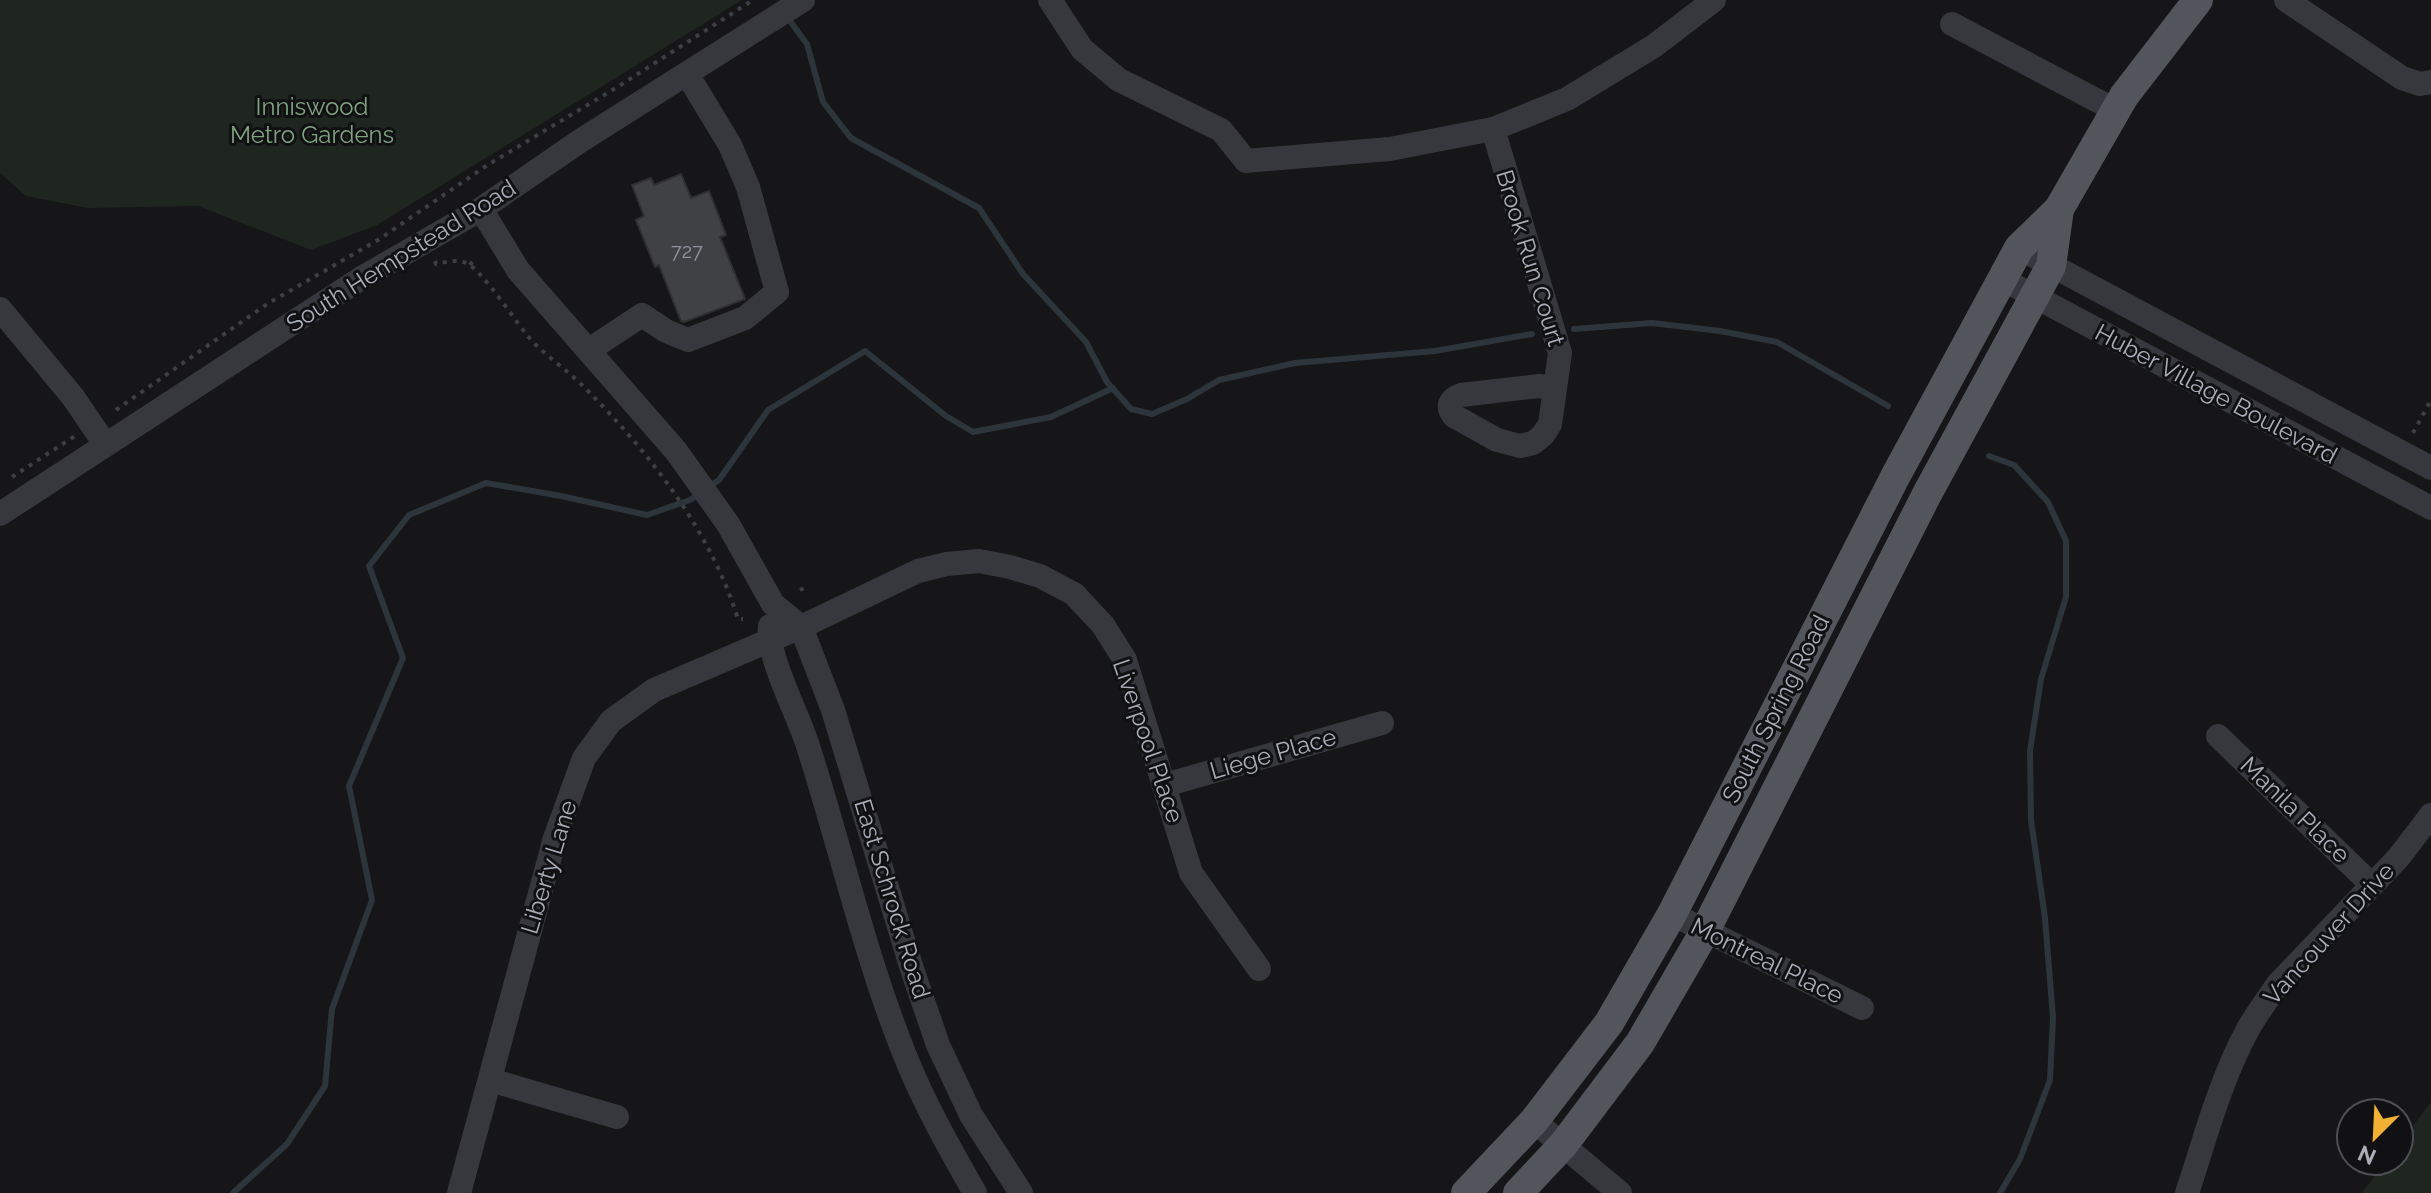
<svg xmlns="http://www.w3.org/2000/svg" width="2431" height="1193" viewBox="0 0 2431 1193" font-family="Raleway,sans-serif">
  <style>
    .green { fill: #1e261f }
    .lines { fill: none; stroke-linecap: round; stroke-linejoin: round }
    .stream { stroke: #2c353c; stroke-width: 6 }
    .building { fill: #404145; stroke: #303034; stroke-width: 2 }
    .path { stroke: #3d3f44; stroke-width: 4; stroke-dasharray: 4 6; stroke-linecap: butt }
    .minor { stroke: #37383d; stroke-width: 24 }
    .major { stroke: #53555c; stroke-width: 30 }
    .labels { text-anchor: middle; stroke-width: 6; stroke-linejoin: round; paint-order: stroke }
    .number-label { font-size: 20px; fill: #8e929b }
    .park-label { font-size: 24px; fill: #7fa381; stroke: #111113 }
    .street-label { font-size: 24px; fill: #a8adb8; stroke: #111113 }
  </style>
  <rect width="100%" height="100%" fill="#161618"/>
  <g class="green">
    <path d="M0,0H742L377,225L311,250L198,206L88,208L26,196L0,173Z"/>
    <path d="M2431,1102V1193H2362L2386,1161H2399V1144Z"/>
  </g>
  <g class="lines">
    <g class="stream">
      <path d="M787,17L807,44L823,102L851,138L979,208L1023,274L1086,342L1107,382L1131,409L1152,414L1187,399L1219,380L1295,363L1435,351L1532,334"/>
      <path d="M1574,329L1652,323L1720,331L1777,342L1888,406"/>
      <path d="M1989,456L2014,465L2048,502L2066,541V597L2041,679L2030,751L2031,820L2045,918L2053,1018L2050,1080L2020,1159L2000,1193"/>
      <path d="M710,486L719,480L768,410L865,351L946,416L973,432L1051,417L1113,388"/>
      <path d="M233,1193L287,1144L325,1086L332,1009L372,900L349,786L403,658L369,566L409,515L486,483L561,496L647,515L690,500L701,493"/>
    </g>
  </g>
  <path class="building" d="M681,174L691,198L709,191L726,235L720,237L745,299L684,322L681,321L659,265L655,267L636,220L644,216L632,185L651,178L654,185Z"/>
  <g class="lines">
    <g class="path">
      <path d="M435,261L436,264C446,262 457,259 466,263C483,270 517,325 533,342C550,359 571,373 588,391C651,455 711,532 738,619H743"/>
      <path d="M470,265L475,257"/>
      <path d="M116,410L267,304L378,240L486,166L619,86L753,0"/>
      <path d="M2413,433L2431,400"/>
      <path d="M12,477L75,436"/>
      <path d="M800,590L806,587"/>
    </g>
    <g class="minor">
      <path d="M1050,0L1082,49L1119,80L1221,130L1246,161L1390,149L1493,129L1567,99L1654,46L1714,0"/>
      <path d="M2286,0L2402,78L2420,84L2431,82"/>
      <path d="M1952,24L2115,110"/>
      <path d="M1493,129L1560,353L1550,424L1543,435L1533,443L1520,446L1497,440L1454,416C1446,406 1450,399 1461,395L1539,386L1555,388"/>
      <path d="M481,209L518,270L676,451L728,524L773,604L801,627L833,710L911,966L938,1045L971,1115L1021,1193"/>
      <path d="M2019,248L2431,468"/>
      <path d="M2002,279L2431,508"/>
      <path d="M0,309L73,397L105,444"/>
      <path d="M589,350L642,315L666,331L688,340L745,318L777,292L748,187L730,145L687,74"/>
      <path d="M0,514L360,279L481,209L580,141L803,0"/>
      <path d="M770,626C766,655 798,714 808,746C841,849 865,957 906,1058C925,1105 950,1149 975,1193"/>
      <path d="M2218,736L2372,885"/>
      <path d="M1165,785L1382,723"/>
      <path d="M1672,914L1862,1008"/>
      <path d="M490,1080L617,1117"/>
      <path d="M1534,1121L1620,1193"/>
      <path d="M459,1193L555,838L584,758L611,721L654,690L801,627L918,571L947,564L979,561L1010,567L1040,576L1074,594L1103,625L1125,660L1191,873L1259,969"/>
      <path d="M2187,1193C2205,1139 2220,1081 2247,1031C2256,1014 2268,999 2278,984L2399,857L2431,815"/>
    </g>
    <g class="major">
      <path d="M1466,1193L1534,1121L1609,1023L1672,914L1895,477L2019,248L2059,209L2124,96L2198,0"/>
      <path d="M1518,1193L1563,1145L1640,1043L1705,931L1927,494L2051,266L2059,209"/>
    </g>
  </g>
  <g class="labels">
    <g class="number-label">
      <text x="687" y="258">727</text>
    </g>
    <g class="park-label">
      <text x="312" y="115">Inniswood<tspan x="312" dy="28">Metro Gardens</tspan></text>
    </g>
    <g class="street-label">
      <text transform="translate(401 256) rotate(-32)" y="8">South Hempstead Road</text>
      <text transform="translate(1530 258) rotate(73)" y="8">Brook Run Court</text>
      <text transform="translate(2216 394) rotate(28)" y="8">Huber Village Boulevard</text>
      <text transform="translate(1776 709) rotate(-63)" y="8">South Spring Road</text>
      <text transform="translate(1148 741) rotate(71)" y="8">Liverpool Place</text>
      <text transform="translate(1273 754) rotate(-16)" y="8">Liege Place</text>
      <text transform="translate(2295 810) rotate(44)" y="8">Manila Place</text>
      <text transform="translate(549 867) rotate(-73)" y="8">Liberty Lane</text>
      <text transform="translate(892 899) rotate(73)" y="8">East Schrock Road</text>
      <text transform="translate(2329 934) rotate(-48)" y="8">Vancouver Drive</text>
      <text transform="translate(1767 961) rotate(26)" y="8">Montreal Place</text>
    </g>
  </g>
  <g transform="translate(2375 1137) rotate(204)"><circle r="38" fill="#111113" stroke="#4d4f55" stroke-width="2"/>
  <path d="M0-6L14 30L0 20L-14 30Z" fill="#f2b134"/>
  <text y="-12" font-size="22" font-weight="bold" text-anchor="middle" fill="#a8adb8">N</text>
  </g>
</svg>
